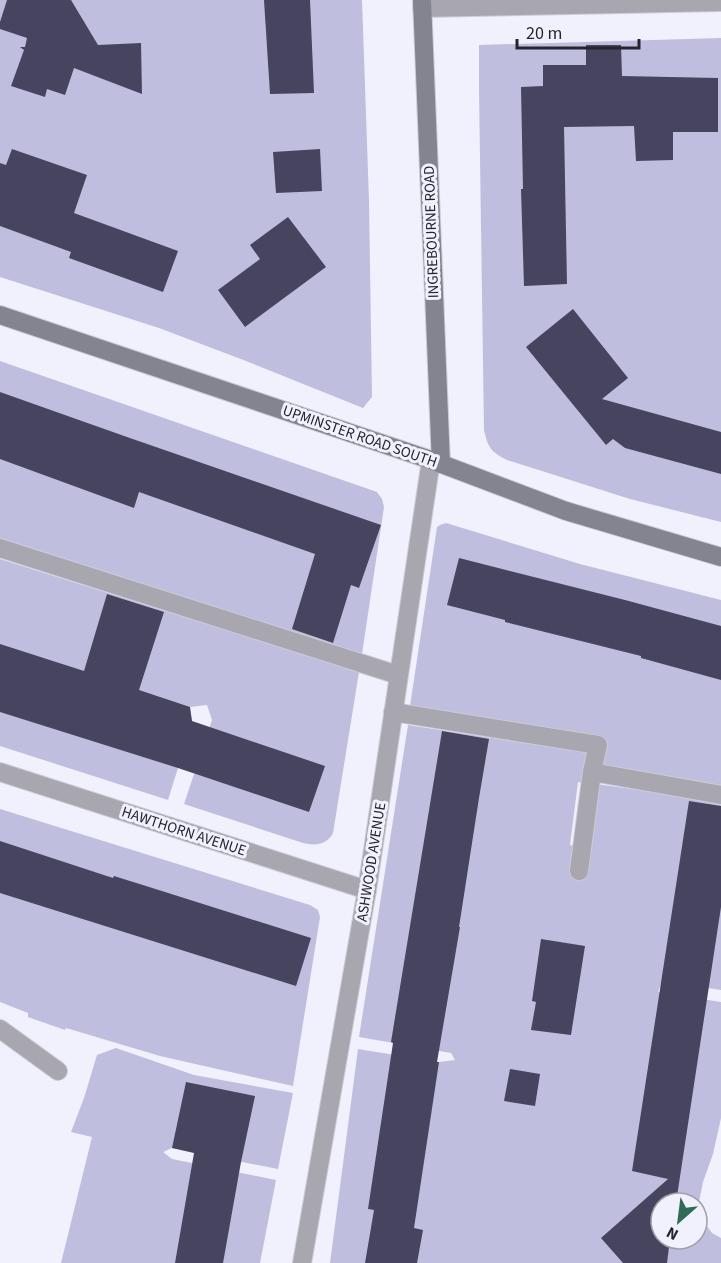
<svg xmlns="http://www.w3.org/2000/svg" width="721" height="1263" viewBox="0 0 721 1263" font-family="'Source Sans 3',sans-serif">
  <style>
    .green { fill: #c0bede; fill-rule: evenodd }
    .building { fill: #46445f }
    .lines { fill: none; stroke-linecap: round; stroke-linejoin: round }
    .lane-casing { stroke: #cccbd8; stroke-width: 20 }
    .street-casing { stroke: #cccbd8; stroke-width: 20 }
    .secondary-casing { stroke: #cccbd8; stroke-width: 20 }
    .lane { stroke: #a8a7b0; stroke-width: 18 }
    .street { stroke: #a8a7b0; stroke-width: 18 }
    .secondary { stroke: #848390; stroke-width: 18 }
    .labels { text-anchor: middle; stroke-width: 6; stroke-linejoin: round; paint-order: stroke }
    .street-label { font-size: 15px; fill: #25252d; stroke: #f1f0fd }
  </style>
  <rect width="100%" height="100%" fill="#f1f0fd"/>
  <g class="green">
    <path d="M0,0H362L369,201L372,397L363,408L246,361L159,328L0,277Z"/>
    <path d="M721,38V522L630,499L507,460C491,452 488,448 484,430L479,90V45Z"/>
    <path d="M0,361L377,492L382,499L384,507L362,654L22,545L21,548L0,541Z"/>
    <path d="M446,523L580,564L721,600V788L597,764L604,741L410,706L437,527L440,525Z"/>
    <path d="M0,559L359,672L333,833C327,845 315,846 303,843L184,804L212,720L207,705L190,707L192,723L168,800L0,746Z"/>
    <path d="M408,725L590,753L587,784L578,782L570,845L578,846L596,784L721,801V990L662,981L658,992L721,1002V1118L713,1154L703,1182L699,1202L701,1218L712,1233L721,1238V1263H330L358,1049L439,1062L455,1060L451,1053L359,1037ZM661,1203H697V1239H661Z"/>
    <path d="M0,809L310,905L318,910L320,917L293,1086L160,1056L66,1028L65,1030L28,1017V1013L0,1002Z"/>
    <path d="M116,1048L194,1075L293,1093L278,1169L172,1148L163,1152L172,1159L276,1180L260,1263H61L92,1137L71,1132L84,1098L97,1055Z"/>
  </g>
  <g class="building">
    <path d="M7,0H71L98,45L141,43L142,94L74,68L65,95L47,89L45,97L11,86L24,50L20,47H25L27,38L0,29V22Z"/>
    <path d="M264,0H310L314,93L270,94Z"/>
    <path d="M586,45H621L622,76L718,78V132H673V160L636,161L634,126L564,127L567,284L524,286L521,189H523L521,87L543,86V65H586Z"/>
    <path d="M12,149L87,175L74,213L178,251L163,292L69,258L71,252L0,226V163L6,165Z"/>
    <path d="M320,149L322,191L276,193L273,152Z"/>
    <path d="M288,217L326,267L245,327L218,290L260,259L250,245Z"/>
    <path d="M573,309L628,378L602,399L721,432V474L625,448L613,439L606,445L526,347Z"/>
    <path d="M0,392L127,437L381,525L359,588L351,585L333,643L292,629L315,554L139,492L134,508L0,459Z"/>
    <path d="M459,558L625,600L721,626V680L641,658V656L505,622V620L447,605Z"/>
    <path d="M107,594L164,612L139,690L190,707L192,721L325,766L309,812L178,768L0,712V644L84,671Z"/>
    <path d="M442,731L489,739L479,798L459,927H460L437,1062H439L414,1228L423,1230L417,1263H365L374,1210L368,1209L393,1043L391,1042Z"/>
    <path d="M689,801L721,806V907L676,1203H661V1239H670L667,1263H623L601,1238L668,1179L632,1171Z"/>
    <path d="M0,841L113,878L114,876L146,886L311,938L296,986L0,893Z"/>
    <path d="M541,939L585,946L571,1035L531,1030L536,1002L532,1001Z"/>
    <path d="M510,1069L540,1074L535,1106L504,1101Z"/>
    <path d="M186,1082L255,1096L241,1162L223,1263H175L194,1153L172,1148Z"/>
  </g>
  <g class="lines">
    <defs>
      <g id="lane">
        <path d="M0,548L398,675"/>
        <path d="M393,712L598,745L592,772L721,795"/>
        <path d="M579,871L592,772"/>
        <path d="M0,1029L58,1071"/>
      </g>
      <g id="street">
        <path d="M422,8L721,2"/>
        <path d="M0,772L367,890"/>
        <path d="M302,1263L367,890L431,460"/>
      </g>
      <g id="secondary">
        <path d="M422,0L441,464"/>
        <path d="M0,315L431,460L566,511L721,557"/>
      </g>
    </defs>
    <use href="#lane" class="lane-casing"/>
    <use href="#street" class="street-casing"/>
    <use href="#secondary" class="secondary-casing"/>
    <use href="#lane" class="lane"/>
    <use href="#street" class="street"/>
    <use href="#secondary" class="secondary"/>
  </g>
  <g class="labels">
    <g class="street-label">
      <text transform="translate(431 232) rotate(-92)" y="5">INGREBOURNE ROAD</text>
      <text transform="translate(360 436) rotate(19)" y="5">UPMINSTER ROAD SOUTH</text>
      <text transform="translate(184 831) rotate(18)" y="5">HAWTHORN AVENUE</text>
      <text transform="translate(371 862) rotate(-81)" y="5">ASHWOOD AVENUE</text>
    </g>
  </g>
  <g transform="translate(679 1221) rotate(208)"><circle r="28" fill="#f1f0fd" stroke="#9f9faa" stroke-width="1.5"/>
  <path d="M0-4.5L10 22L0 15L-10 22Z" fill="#306b55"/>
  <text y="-9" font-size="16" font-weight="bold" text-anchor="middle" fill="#25252d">N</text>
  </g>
  <path d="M517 39v9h122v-9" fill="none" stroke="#25252d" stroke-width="3"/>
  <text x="526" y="39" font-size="18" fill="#25252d" stroke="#f1f0fd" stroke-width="4.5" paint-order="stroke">20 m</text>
</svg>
